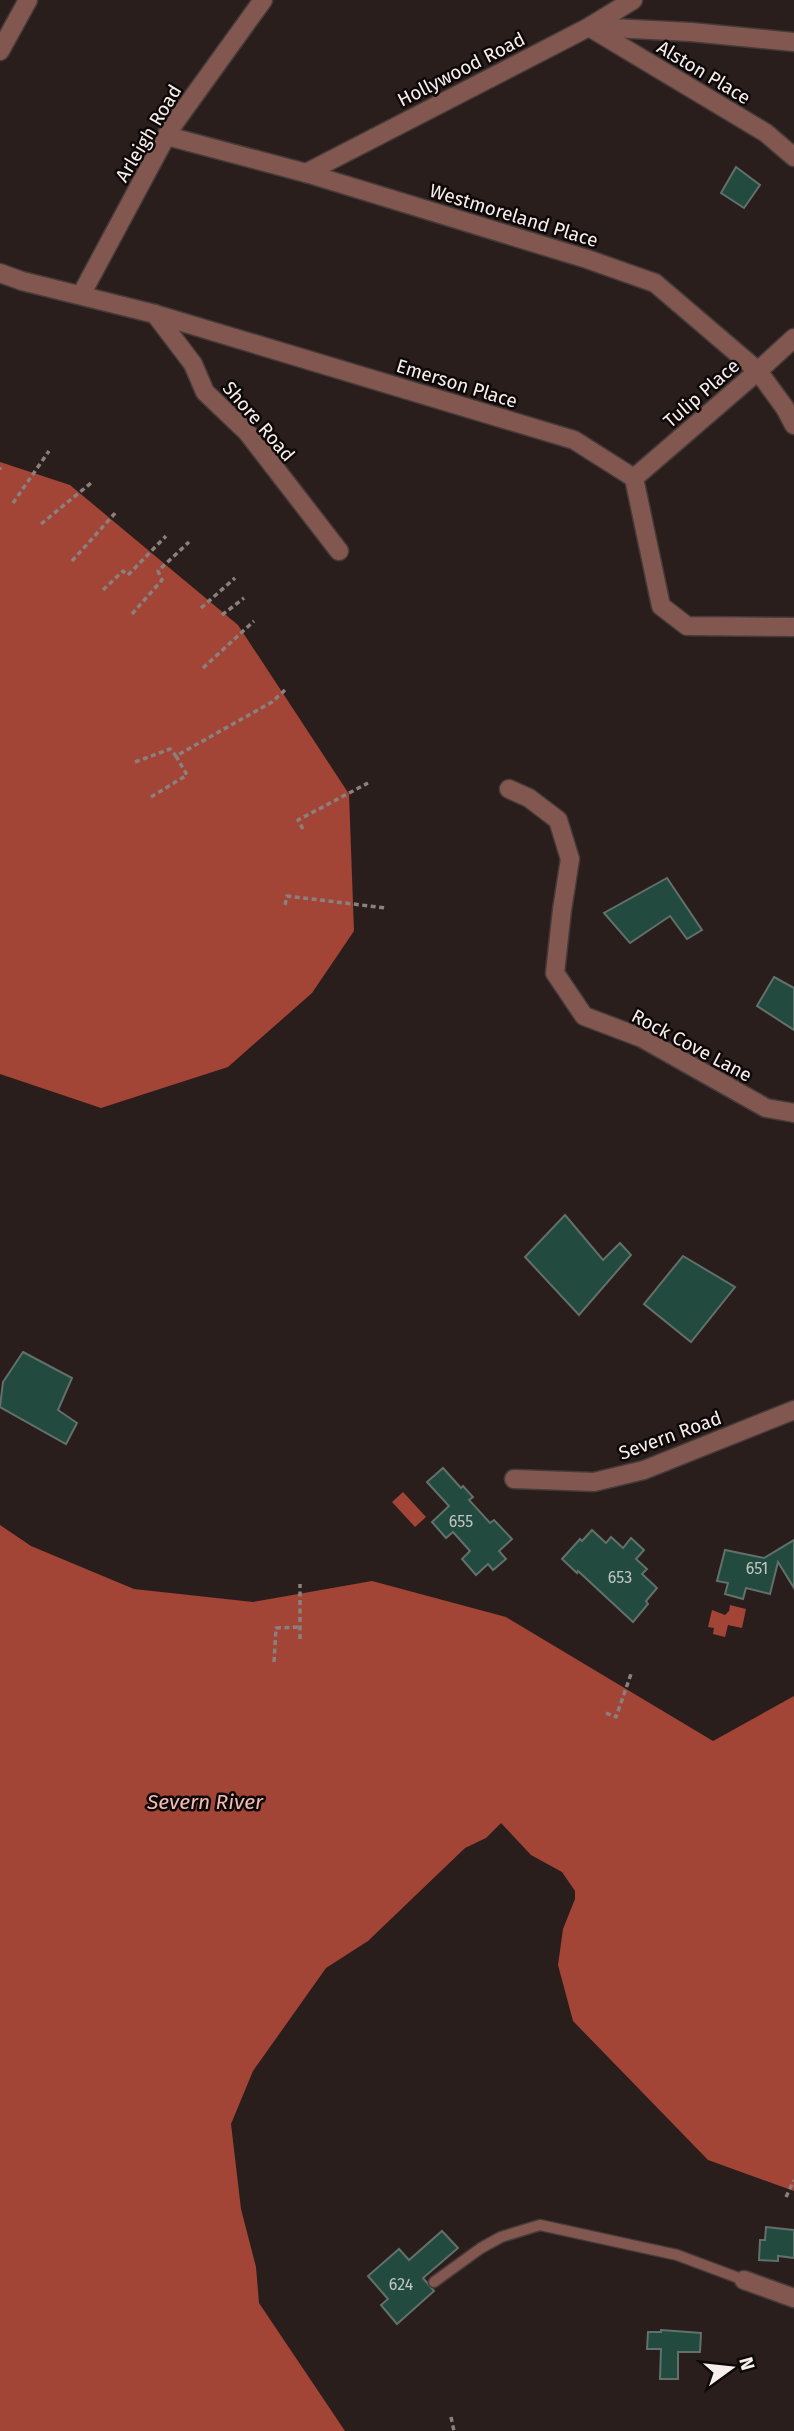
<svg xmlns="http://www.w3.org/2000/svg" width="794" height="2431" viewBox="0 0 794 2431" font-family="'Fira Sans',sans-serif">
  <style>
    .water { fill: #a24436 }
    .building { fill: #224a3e; stroke: #62706b; stroke-width: 2 }
    .lines { fill: none; stroke-linecap: round; stroke-linejoin: round }
    .lane-casing { stroke: #463b39; stroke-width: 13 }
    .street-casing { stroke: #463b39; stroke-width: 21 }
    .path { stroke: #8a807e; stroke-width: 3.5; stroke-dasharray: 5 3.5; stroke-linecap: butt }
    .lane { stroke: #81574f; stroke-width: 10 }
    .street { stroke: #81574f; stroke-width: 18 }
    .labels { text-anchor: middle; stroke-width: 5; stroke-linejoin: round; paint-order: stroke }
    .number-label { font-size: 16px; fill: #c2c6c2 }
    .street-label { font-size: 19px; fill: #f7efee; stroke: #0e0908 }
    .water-label { font-size: 21px; font-style: italic; fill: #f1bcb2; stroke: #0e0908 }
  </style>
  <rect width="100%" height="100%" fill="#291e1c"/>
  <g class="water">
    <path d="M0,462L70,485L238,625L349,794L354,931L312,993L228,1067L101,1108L0,1074Z"/>
    <path d="M403,1492L426,1517L415,1527L392,1502Z"/>
    <path d="M0,1525L31,1546L134,1589L253,1602L372,1581L506,1617L713,1741L794,1696V2191L708,2160L573,2021L558,1965L563,1929L575,1899V1891L562,1872L531,1855L501,1823L486,1838L465,1848L368,1941L326,1968L253,2071L231,2124L241,2209L256,2267L259,2303L345,2431H0Z"/>
    <path d="M730,1605L746,1609L742,1628L728,1625L725,1637L713,1634L714,1628L708,1627L712,1610L725,1615L729,1611Z"/>
  </g>
  <g class="building">
    <path d="M736,167L760,185L744,208L721,193Z"/>
    <path d="M667,878L702,930L687,939L670,916L630,943L604,913Z"/>
    <path d="M774,977L794,988V1030L757,1006Z"/>
    <path d="M565,1215L603,1260L620,1243L631,1255L579,1315L525,1257Z"/>
    <path d="M683,1256L735,1287L691,1342L644,1304Z"/>
    <path d="M23,1352L72,1378L58,1410L77,1423L66,1444L0,1407L3,1382Z"/>
    <path d="M443,1468L461,1488L463,1486L473,1497L469,1500L490,1523L494,1520L512,1539L499,1551L506,1559L493,1570L488,1564L476,1575L462,1559L470,1551L453,1532L446,1538L432,1522L449,1506L427,1482Z"/>
    <path d="M592,1530L606,1543L611,1537L623,1548L631,1538L644,1550L636,1559L647,1569L642,1574L657,1588L646,1601L648,1604L633,1622L578,1571L577,1573L562,1559L580,1539L582,1541Z"/>
    <path d="M794,1540V1588L778,1562L770,1594L746,1588L743,1599L725,1594L728,1583L717,1581L725,1550L764,1558Z"/>
    <path d="M766,2227L794,2230V2258L778,2256V2261L759,2260L760,2240H765Z"/>
    <path d="M442,2231L458,2248L423,2278L434,2291L397,2324L381,2305L388,2299L368,2276L399,2249L409,2260Z"/>
    <path d="M661,2330L701,2333L700,2352H678V2379H660L661,2349H647L648,2332H661Z"/>
  </g>
  <g class="lines">
    <defs>
      <path id="lane" d="M434,2282L481,2248L501,2237L540,2225L677,2255L744,2280"/>
      <g id="street">
        <path d="M589,27L766,133L794,157"/>
        <path d="M592,27L691,32L794,42"/>
        <path d="M0,51L28,0"/>
        <path d="M167,136L306,173L587,259L655,283L758,371L785,408L794,425"/>
        <path d="M306,173L589,27L633,0"/>
        <path d="M0,273L22,281L155,314L574,440L634,478L661,606L687,626L794,627"/>
        <path d="M81,295L170,129L263,0"/>
        <path d="M155,314L193,364L205,392L247,432L339,551"/>
        <path d="M634,478L758,371L794,338"/>
        <path d="M509,789L529,798L558,820L570,859L562,910L555,973L584,1016L642,1038L766,1108L794,1113"/>
        <path d="M514,1479L594,1482L644,1470L794,1410"/>
        <path d="M744,2280L794,2298"/>
      </g>
    </defs>
    <use href="#lane" class="lane-casing"/>
    <use href="#street" class="street-casing"/>
    <g class="path">
      <path d="M0,467V470"/>
      <path d="M13,503L49,451"/>
      <path d="M41,524L91,483"/>
      <path d="M72,561L117,511"/>
      <path d="M103,590L123,571L128,575L166,536"/>
      <path d="M201,608L235,578"/>
      <path d="M132,614L162,580L158,571L189,542"/>
      <path d="M222,615L244,598"/>
      <path d="M203,668L254,621"/>
      <path d="M135,762L170,749L176,756"/>
      <path d="M151,797L187,775L176,756L272,702L286,689"/>
      <path d="M303,829L298,820L368,783"/>
      <path d="M285,905L287,896L386,908"/>
      <path d="M300,1639V1584"/>
      <path d="M274,1662L276,1628L299,1627"/>
      <path d="M606,1713L616,1717L631,1674"/>
      <path d="M786,2197L794,2180"/>
      <path d="M451,2417L454,2431"/>
    </g>
    <use href="#lane" class="lane"/>
    <use href="#street" class="street"/>
  </g>
  <g class="labels">
    <g class="number-label">
      <text x="461" y="1527">655</text>
      <text x="757" y="1574">651</text>
      <text x="620" y="1583">653</text>
      <text x="401" y="2290">624</text>
    </g>
    <g class="street-label">
      <text transform="translate(461 69) rotate(-27)" y="7">Hollywood Road</text>
      <text transform="translate(704 72) rotate(31)" y="7">Alston Place</text>
      <text transform="translate(148 133) rotate(-59)" y="7">Arleigh Road</text>
      <text transform="translate(514 215) rotate(17)" y="7">Westmoreland Place</text>
      <text transform="translate(457 383) rotate(17)" y="7">Emerson Place</text>
      <text transform="translate(701 393) rotate(-41)" y="7">Tulip Place</text>
      <text transform="translate(259 421) rotate(49)" y="7">Shore Road</text>
      <text transform="translate(692 1045) rotate(28)" y="7">Rock Cove Lane</text>
      <text transform="translate(670 1435) rotate(-20)" y="7">Severn Road</text>
    </g>
    <g class="water-label">
      <text x="205" y="1809">Severn River</text>
    </g>
  </g>
  <g transform="translate(731 2368) rotate(75)" stroke="#0e0908" stroke-width="5" paint-order="stroke">
  <path d="M0-5L12 26L0 18L-12 26Z" fill="#f7efee"/>
  <text y="-10" font-size="19" font-weight="bold" text-anchor="middle" fill="#f7efee">N</text>
  </g>
</svg>
